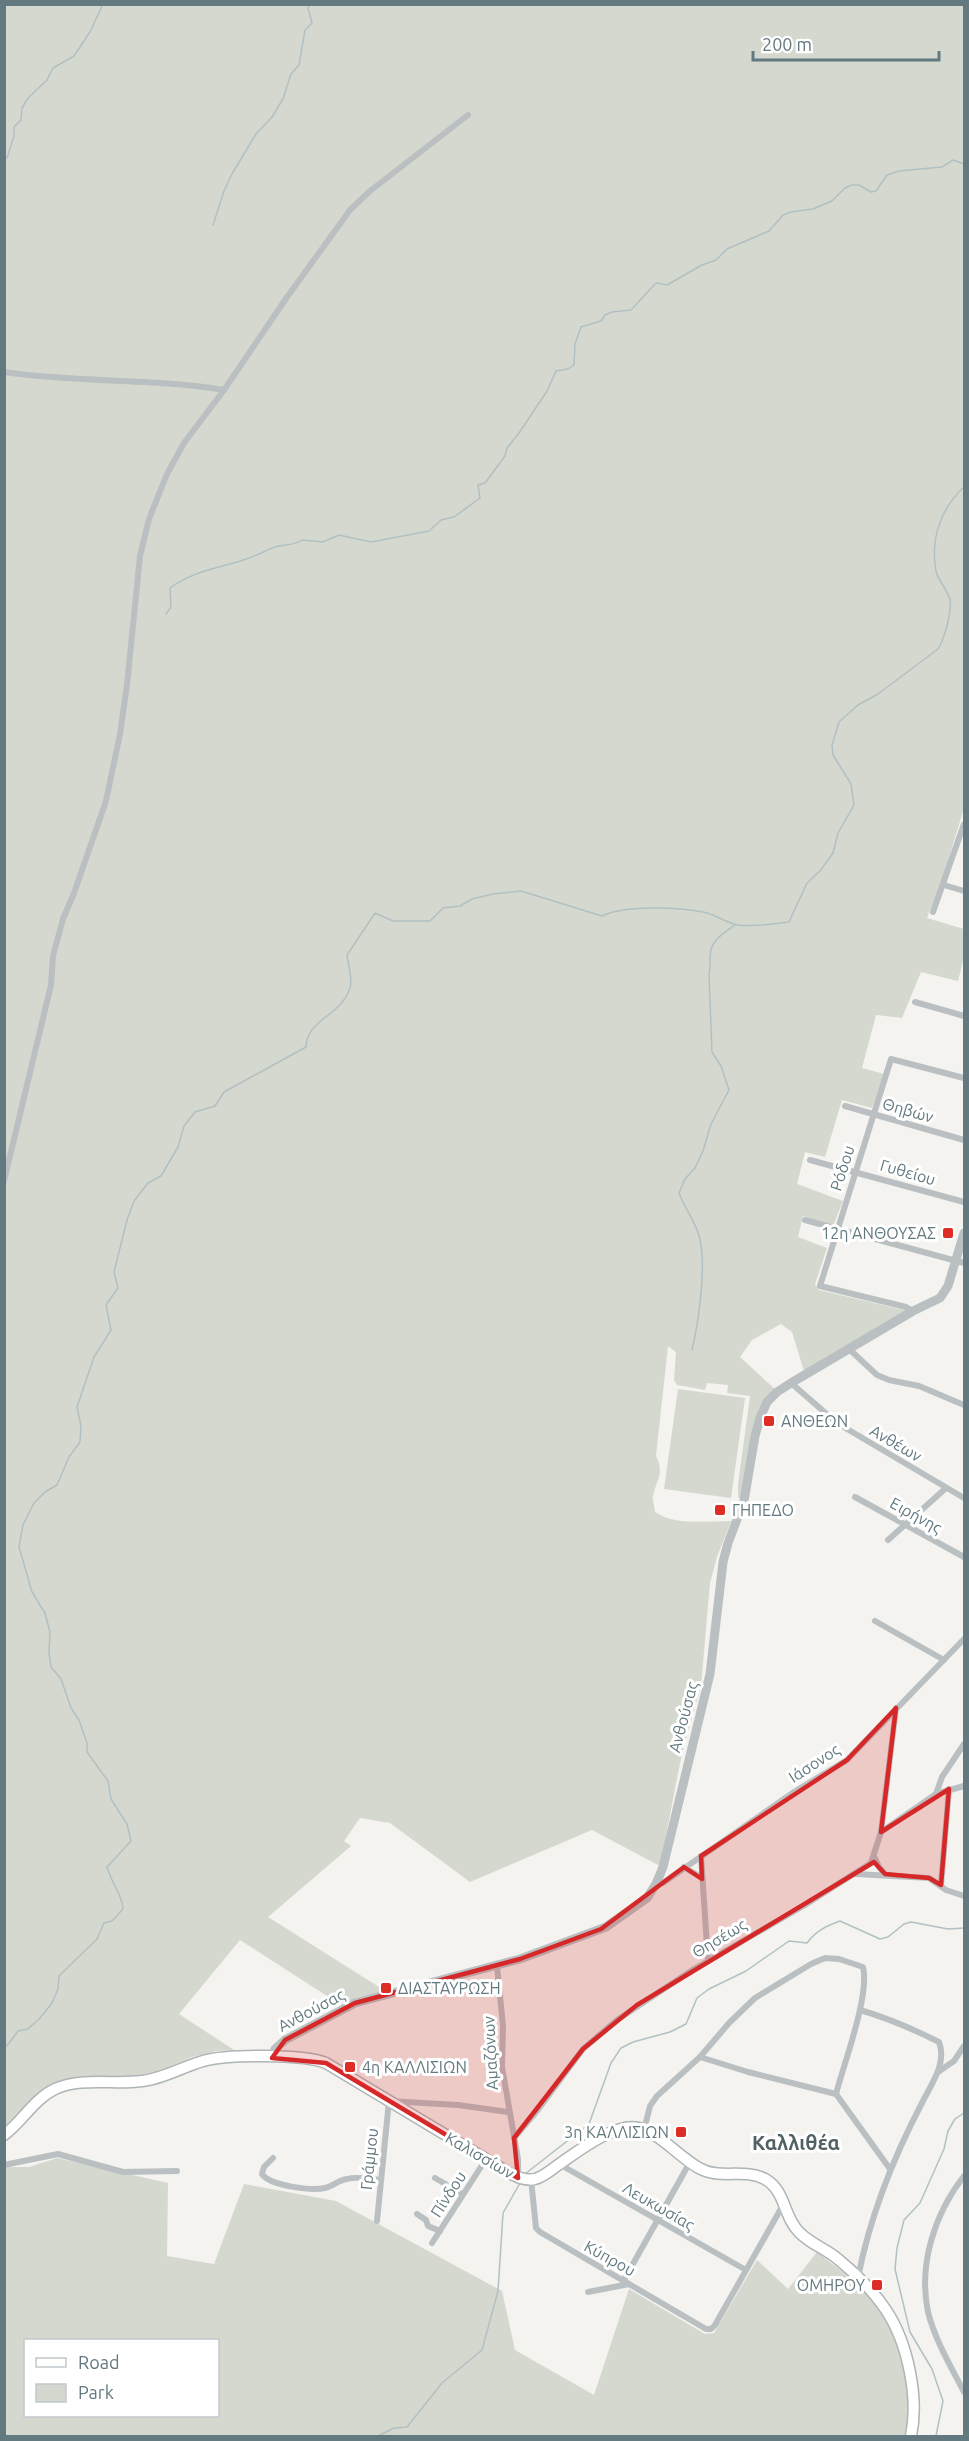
<svg xmlns="http://www.w3.org/2000/svg" width="969" height="2441" viewBox="0 0 969 2441" font-family="Ubuntu,sans-serif">
  <style>
    .green { fill: #d4d8cf; fill-rule: evenodd }
    .lines { fill: none; stroke-linecap: round; stroke-linejoin: round }
    .stream { stroke: #b1c1c3; stroke-width: 1.5 }
    .secondary-casing { stroke: #adb5b7; stroke-width: 13 }
    .minor { stroke: #bac0c2; stroke-width: 6 }
    .tertiary { stroke: #bac0c2; stroke-width: 9 }
    .secondary { stroke: #fff; stroke-width: 10 }
    .marked { fill: #d62828; fill-opacity: 0.2; stroke: #d62828; stroke-width: 4.5; stroke-linejoin: round }
    .poi-dot { fill: #de2d25; stroke: #fff; stroke-width: 2 }
    .labels { text-anchor: middle; stroke-width: 6; stroke-linejoin: round; paint-order: stroke }
    .street-label { font-size: 16px; fill: #637980; stroke: #fff }
    .poi-label { font-size: 16px; fill: #637980; stroke: #fff; text-anchor: start }
    .quarter-label { font-size: 20px; font-weight: bold; fill: #516065; stroke: #fff }
  </style>
  <rect width="100%" height="100%" fill="#f4f3ef"/>
  <g class="green">
    <path d="M5,5H964V808L941,884L927,918L964,929V957L958,981L921,972L902,1018L876,1015L862,1068L884,1074L872,1108L842,1100L825,1157L805,1152L797,1184L843,1201L833,1226L803,1216L798,1237L827,1248L815,1284L819,1290L908,1311L804,1371L792,1332L781,1324L752,1340L740,1357L776,1390L765,1402L740,1498H738V1484L750,1396L727,1393L728,1385L707,1383L705,1390L677,1385L674,1380L676,1352L668,1346L656,1456C665,1474 656,1480 653,1496C652,1501 655,1507 655,1512C675,1526 708,1521 731,1521L717,1557L710,1583L701,1686L682,1753L660,1866L592,1830L470,1882L390,1823L360,1818L344,1841L351,1846L268,1917L387,1992L341,2005L240,1940L179,2014L234,2050L216,2051L192,2057L147,2077L68,2079L50,2086L5,2133Z"/>
    <path d="M678,1389L745,1398L731,1498L664,1489Z"/>
    <path d="M57,2158L168,2183L167,2256L214,2264L244,2184L336,2201L502,2291L515,2350L594,2395L629,2289L705,2334L714,2333L757,2260L788,2289L817,2252C829,2262 842,2271 854,2281C897,2320 915,2380 905,2436H5L4,2167H29ZM26,2340H218V2416H26Z"/>
  </g>
  <g class="lines">
    <g class="stream">
      <path d="M7,158L14,136V127L21,120L22,108L28,98L47,80L53,68L74,56L90,32L103,4"/>
      <path d="M213,225L224,191L232,174L256,134L272,117L283,99L291,74L299,65L305,30L312,23L308,8L310,4"/>
      <path d="M166,614L171,607L170,588C194,570 222,568 249,558C258,555 266,550 275,547C285,544 293,546 302,540L323,542L339,535L371,542L429,531L441,520L454,517L480,498L478,485L485,483L505,456L507,448L519,433L547,391L556,371L568,369L574,365L575,344L581,327L601,321L605,315L612,312L631,310L656,283L667,285L702,265L716,260L727,249L769,231L783,215L791,212L813,209L832,201L845,188L852,185H859L871,192L876,191L887,175L899,171L942,167L953,160L964,164"/>
      <path d="M692,1350C699,1320 707,1264 699,1235C694,1220 685,1208 679,1193L685,1179L695,1168L703,1151L711,1124L729,1090L721,1066L712,1052L709,974C711,966 709,958 711,950C714,938 727,931 735,925"/>
      <path d="M7,2046L18,2031L28,2029L40,2018L52,2003L58,1989L59,1976L97,1939L104,1923L112,1921L123,1909C122,1893 111,1883 107,1867L131,1841L127,1824L111,1799L108,1781L87,1752V1743L79,1720L71,1708L61,1679L51,1667L49,1653L50,1632L45,1613L32,1592L19,1547L23,1525L34,1503L45,1492L57,1485L69,1457L80,1442L81,1426L77,1407L94,1357L111,1330L106,1305L118,1288L114,1272L127,1220L134,1201L148,1183L161,1176L178,1147L184,1126L195,1112L215,1106L224,1092L306,1047C307,1019 341,1016 350,988C353,980 348,964 347,955L375,913L393,921H430L443,908L460,906L472,899L493,894L521,891L602,916C625,905 677,907 703,912C715,914 726,923 738,925C754,927 773,924 789,922L807,883L820,871L833,853L838,833L854,805L851,784L833,755L832,745L839,722L858,705L878,694L938,649C944,640 952,612 950,600C948,590 938,581 936,571C930,539 941,508 964,487"/>
      <path d="M525,2174L589,2124L611,2063L621,2048L633,2042L670,2032L686,2024L697,1998L709,1989L746,1971L789,1941L807,1943C816,1931 826,1926 840,1921L880,1939L888,1937L904,1924L911,1922L948,1929L964,1928"/>
      <path d="M378,2436L394,2428L407,2427L442,2383L482,2350L498,2291L503,2213L520,2183"/>
      <path d="M936,2436L943,2401L932,2369L910,2332L895,2269L897,2248L904,2220L920,2203L944,2149L948,2131L955,2119L964,2113"/>
    </g>
    <defs>
      <path id="secondary" d="M4,2135C22,2122 34,2099 55,2089C81,2077 114,2085 142,2081C163,2079 182,2067 203,2061C227,2054 303,2054 326,2063L509,2173C517,2177 525,2181 535,2179C543,2177 551,2170 558,2165C577,2152 615,2122 639,2128C661,2134 679,2157 699,2168C719,2180 745,2168 765,2179C786,2191 783,2216 799,2232C810,2244 827,2249 839,2260C856,2274 874,2292 886,2310C908,2343 919,2398 911,2436"/>
    </defs>
    <use href="#secondary" class="secondary-casing"/>
    <g class="minor">
      <path d="M4,372C77,383 152,378 224,390"/>
      <path d="M944,885L964,891"/>
      <path d="M933,912L964,824"/>
      <path d="M915,1002L964,1016"/>
      <path d="M845,1106L964,1140"/>
      <path d="M810,1160L964,1202"/>
      <path d="M4,1181L51,985L53,956L63,919L74,893L106,801L120,734L127,685L140,556L149,519L167,474L184,443L224,390L285,300L350,210L370,191L468,115"/>
      <path d="M805,1220L964,1263"/>
      <path d="M913,1311L906,1307L820,1286L891,1059L964,1078"/>
      <path d="M849,1349L877,1375L889,1380L919,1386L964,1405"/>
      <path d="M791,1383L837,1423L964,1498"/>
      <path d="M855,1497L964,1557"/>
      <path d="M888,1540L946,1488"/>
      <path d="M875,1621L944,1660"/>
      <path d="M936,1794L942,1777L964,1744"/>
      <path d="M881,1832L936,1794L964,1786"/>
      <path d="M701,1856L708,1961"/>
      <path d="M875,1858L879,1867L885,1874"/>
      <path d="M684,1867L702,1878"/>
      <path d="M856,1874L929,1878L946,1890L964,1896"/>
      <path d="M656,1884L663,1883L794,1792L847,1760L964,1639"/>
      <path d="M941,1885L949,1789"/>
      <path d="M497,1966L503,2026L502,2067L518,2159V2178"/>
      <path d="M700,2057L748,2072L836,2094L890,2169"/>
      <path d="M938,2072L954,2061L964,2046"/>
      <path d="M644,2130L650,2106L657,2096L700,2057L729,2023L755,1998L811,1964L825,1958L839,1959L863,1967C870,1995 844,2063 836,2094"/>
      <path d="M514,2138L537,2111L583,2049L617,2020L694,1969L805,1905L871,1863L881,1832L896,1708"/>
      <path d="M273,2158L264,2167L262,2174C270,2186 312,2191 325,2188C333,2186 339,2180 347,2179C357,2176 369,2179 380,2180"/>
      <path d="M559,2164L746,2270"/>
      <path d="M4,2165L58,2154L123,2172L177,2171"/>
      <path d="M964,2176C935,2213 918,2264 928,2312C935,2340 951,2367 964,2392"/>
      <path d="M435,2178L463,2194"/>
      <path d="M531,2179L536,2228L540,2232L706,2329H711L715,2325L783,2205"/>
      <path d="M417,2214L426,2220L428,2226L440,2231"/>
      <path d="M377,2221L389,2101L458,2105L508,2112"/>
      <path d="M432,2243L486,2159"/>
      <path d="M858,2278C870,2215 893,2158 923,2101C932,2083 947,2063 939,2042C913,2029 888,2018 860,2010"/>
      <path d="M624,2280L690,2162"/>
      <path d="M588,2292L629,2284"/>
    </g>
    <path class="tertiary" d="M272,2058L275,2049L285,2040L355,2003L520,1959L606,1927L647,1898L656,1884L663,1867L710,1674L723,1562L728,1543L744,1501L755,1436L760,1418L767,1402L777,1392L791,1383L913,1311L940,1298L948,1286L964,1233"/>
    <use href="#secondary" class="secondary"/>
  </g>
  <path class="marked" d="M896,1708L881,1832L949,1789L941,1885L929,1878L885,1874L874,1862L637,2005L583,2049L514,2138L518,2178L326,2063L272,2058L285,2040L355,2003L520,1959L601,1929L684,1867L702,1879L701,1856L847,1760Z"/>
  <g class="poi-dot">
    <rect x="942" y="1227" width="12" height="12" rx="3"/>
    <rect x="763" y="1415" width="12" height="12" rx="3"/>
    <rect x="714" y="1504" width="12" height="12" rx="3"/>
    <rect x="380" y="1982" width="12" height="12" rx="3"/>
    <rect x="344" y="2061" width="12" height="12" rx="3"/>
    <rect x="675" y="2126" width="12" height="12" rx="3"/>
    <rect x="871" y="2279" width="12" height="12" rx="3"/>
  </g>
  <g class="labels">
    <g class="street-label">
      <text transform="translate(908 1110) rotate(16)" y="6">Θηβών</text>
      <text transform="translate(842 1168) rotate(-72)" y="6">Ρόδου</text>
      <text transform="translate(908 1172) rotate(16)" y="6">Γυθείου</text>
      <text transform="translate(896 1443) rotate(30)" y="6">Ανθέων</text>
      <text transform="translate(916 1515) rotate(29)" y="6">Ειρήνης</text>
      <text transform="translate(683 1717) rotate(-75)" y="6">Ανθούσας</text>
      <text transform="translate(814 1763) rotate(-33)" y="6">Ιάσονος</text>
      <text transform="translate(719 1938) rotate(-31)" y="6">Θησέως</text>
      <text transform="translate(311 2010) rotate(-28)" y="6">Ανθούσας</text>
      <text transform="translate(490 2053) rotate(-93)" y="6">Αμαζόνων</text>
      <text transform="translate(480 2155) rotate(30)" y="6">Καλισσίων</text>
      <text transform="translate(369 2159) rotate(-84)" y="6">Γράμμου</text>
      <text transform="translate(448 2194) rotate(-57)" y="6">Πίνδου</text>
      <text transform="translate(659 2206) rotate(30)" y="6">Λευκωσίας</text>
      <text transform="translate(610 2258) rotate(29)" y="6">Κύπρου</text>
    </g>
    <g class="poi-label">
      <text x="936" y="1239" text-anchor="end">12η ΑΝΘΟΥΣΑΣ</text>
      <text x="781" y="1427">ΑΝΘΕΩΝ</text>
      <text x="732" y="1516">ΓΗΠΕΔΟ</text>
      <text x="398" y="1994">ΔΙΑΣΤΑΥΡΩΣΗ</text>
      <text x="362" y="2073">4η ΚΑΛΛΙΣΙΩΝ</text>
      <text x="669" y="2138" text-anchor="end">3η ΚΑΛΛΙΣΙΩΝ</text>
      <text x="865" y="2291" text-anchor="end">ΟΜΗΡΟΥ</text>
    </g>
    <g class="quarter-label">
      <text x="796" y="2150">Καλλιθέα</text>
    </g>
  </g>
  <rect width="969" height="2441" fill="none" stroke="#637980" stroke-width="12"/>
  <rect x="24" y="2339" width="195" height="78" fill="#ffffff" stroke="#c1c9cc" stroke-width="1.5"/>
  <rect x="36" y="2358" width="30" height="9" fill="#ffffff" stroke="#c1c9cc" stroke-width="1.5"/>
  <text x="78" y="2369" font-size="18" fill="#637980">Road</text>
  <rect x="36" y="2384" width="30" height="18" fill="#d4d8cf" stroke="#c1c9cc" stroke-width="1.5"/>
  <text x="78" y="2399" font-size="18" fill="#637980">Park</text>
  <path d="M753 51v9h186v-9" fill="none" stroke="#637980" stroke-width="3"/>
  <text x="762" y="51" font-size="18" fill="#637980" stroke="#ffffff" stroke-width="4.5" paint-order="stroke">200 m</text>
</svg>
